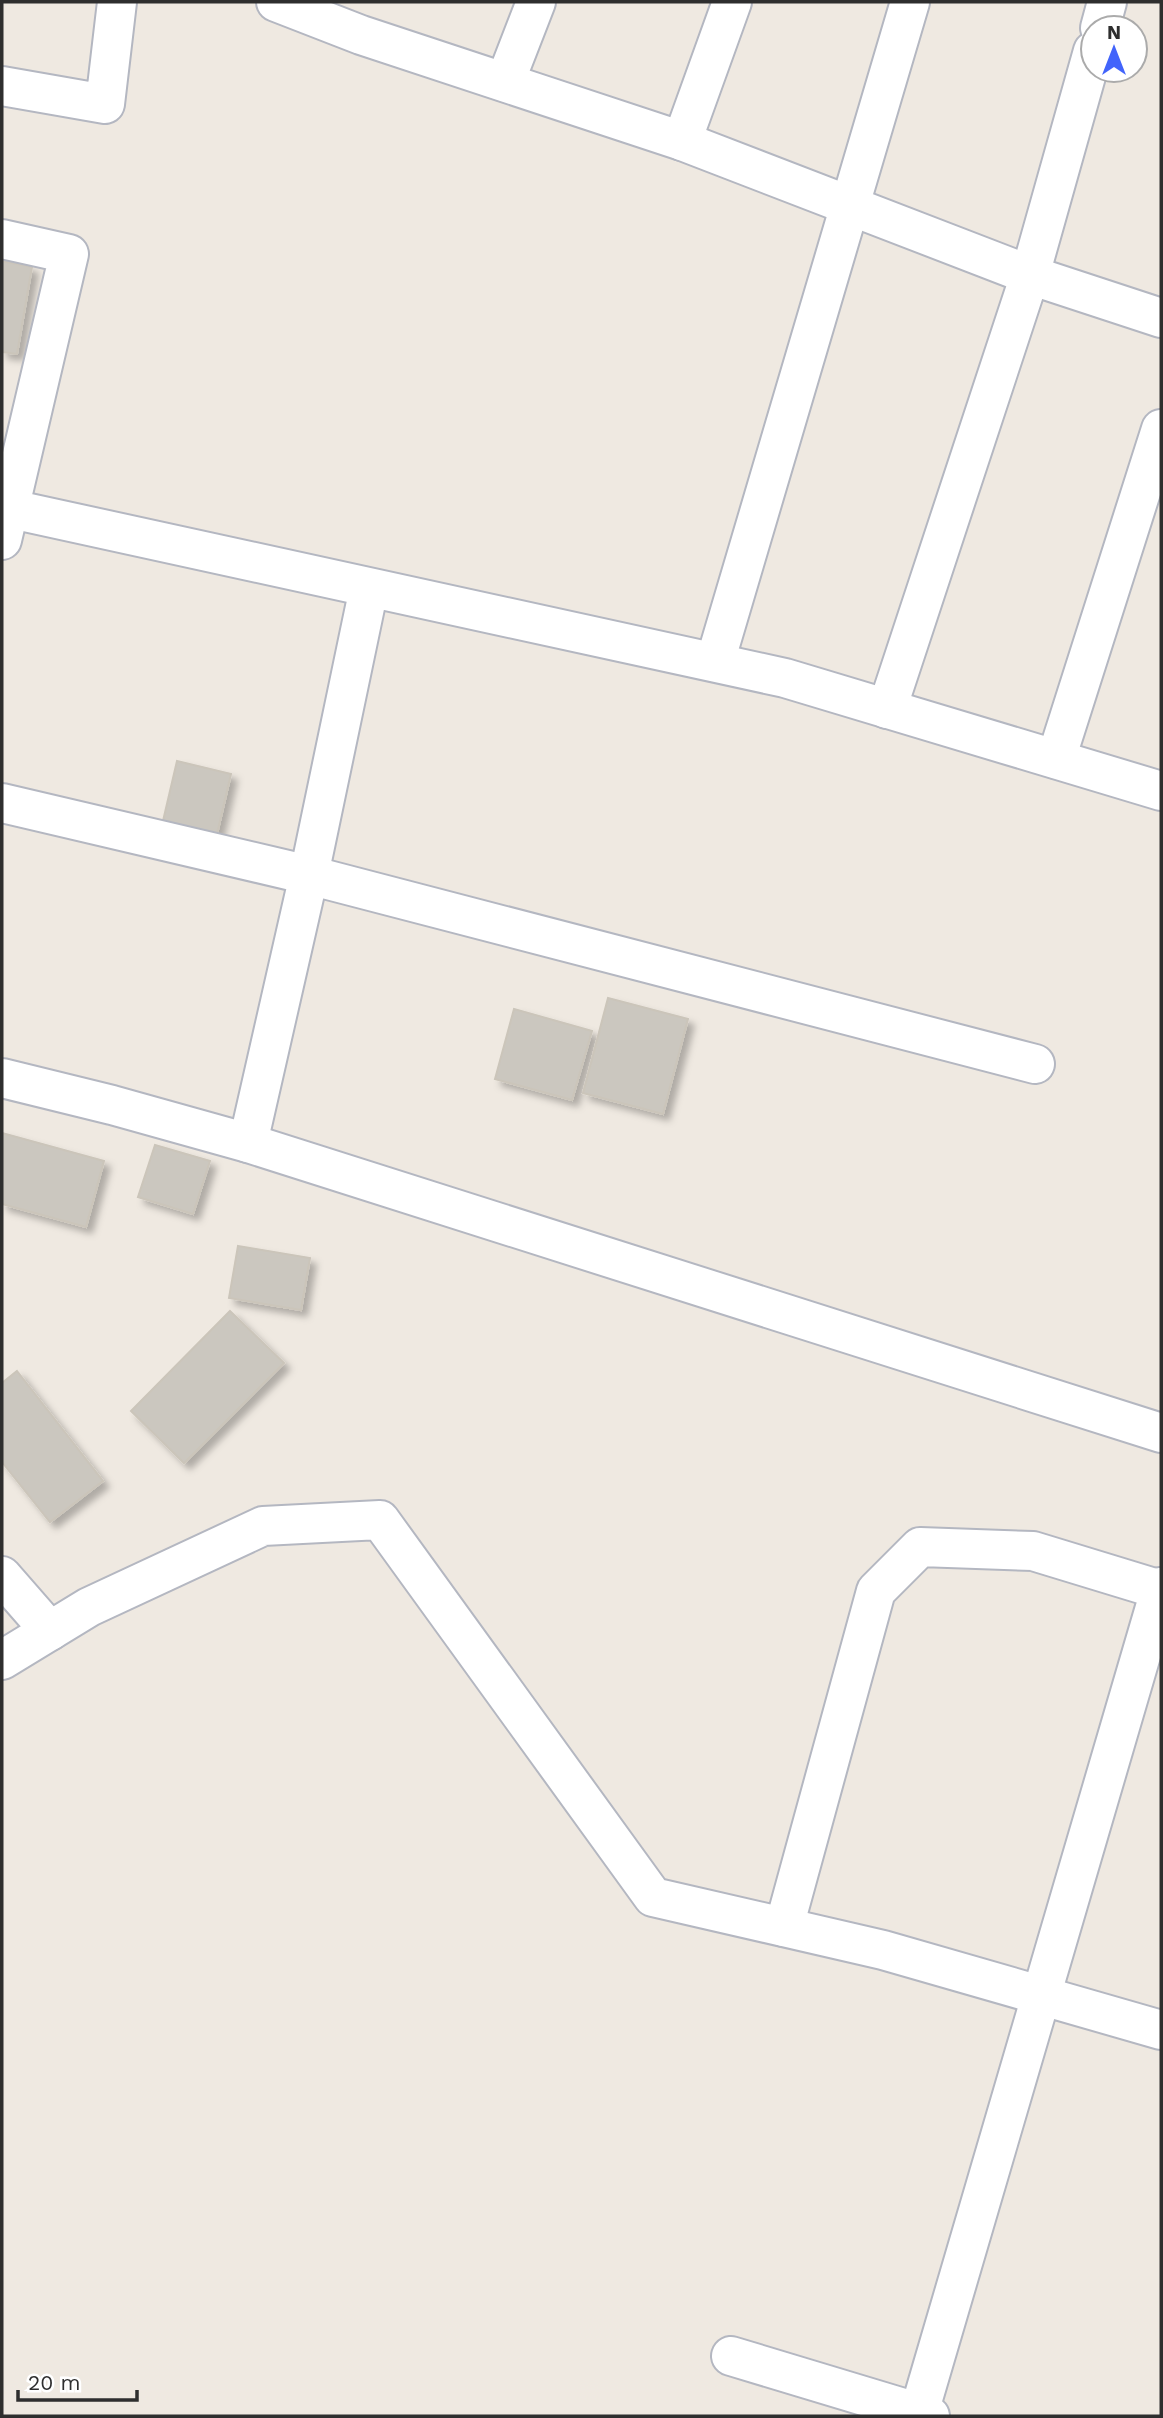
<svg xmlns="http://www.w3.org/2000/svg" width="1163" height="2418" viewBox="0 0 1163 2418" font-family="'Work Sans',sans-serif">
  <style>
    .building { fill: #cbc7bf; stroke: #cbc5ba; stroke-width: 2; filter: url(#shadow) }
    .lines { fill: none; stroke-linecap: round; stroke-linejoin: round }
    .street-casing { stroke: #b4b7c1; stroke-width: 42 }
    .secondary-casing { stroke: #b4b7c1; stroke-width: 42 }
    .street { stroke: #fff; stroke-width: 38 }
    .secondary { stroke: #fff; stroke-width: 38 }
  </style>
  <defs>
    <filter id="shadow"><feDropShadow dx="6" dy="6" stdDeviation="3.5" flood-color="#0004"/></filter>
  </defs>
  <rect width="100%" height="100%" fill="#efe9e1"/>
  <g class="building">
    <path d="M2,261L32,267L17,354L2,352Z"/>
    <path d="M177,761L231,774L217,834L163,821Z"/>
    <path d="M608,998L688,1019L663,1114L583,1093Z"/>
    <path d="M514,1009L592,1031L572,1100L495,1079Z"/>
    <path d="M2,1133L104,1161L86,1227L2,1204Z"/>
    <path d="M155,1145L210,1161L193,1214L138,1197Z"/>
    <path d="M238,1246L310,1258L301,1310L229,1298Z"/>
    <path d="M230,1311L284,1363L184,1463L131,1411Z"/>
    <path d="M17,1371L103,1481L50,1522L2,1462V1383Z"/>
  </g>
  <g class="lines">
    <defs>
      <g id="street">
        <path d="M276,2L361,35L682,141L1030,275L1161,318"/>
        <path d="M1100,28L1107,2"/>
        <path d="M505,82L536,2"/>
        <path d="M2,86L105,104L117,2"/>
        <path d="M682,141L732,2"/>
        <path d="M2,239L69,254L2,540"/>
        <path d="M715,662L910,2"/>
        <path d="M887,709L1030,275L1093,51"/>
        <path d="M1056,759L1161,429"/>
        <path d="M2,803L309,875L1035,1064"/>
        <path d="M2,1078L112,1105L248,1143L1161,1433"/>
        <path d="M248,1143L309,875L369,588"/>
        <path d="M2,1576L50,1631"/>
        <path d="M2,1660L89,1607L263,1526L380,1520L653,1897L883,1950L1161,2030"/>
        <path d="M784,1927L876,1591L920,1547L1033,1551L1161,1590"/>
        <path d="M731,2356L930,2416"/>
        <path d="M918,2416L1161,1587"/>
      </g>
      <path id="secondary" d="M2,507L785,678L1161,791"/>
    </defs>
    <use href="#street" class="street-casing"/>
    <use href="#secondary" class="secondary-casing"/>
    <use href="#street" class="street"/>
    <use href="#secondary" class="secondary"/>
  </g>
  <rect width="1163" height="2418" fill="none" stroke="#2e2e2e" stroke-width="7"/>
  <g transform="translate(1114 49)"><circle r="33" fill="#ffffff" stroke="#ababab" stroke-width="2"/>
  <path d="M0-5L12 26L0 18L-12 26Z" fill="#4264fb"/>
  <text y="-10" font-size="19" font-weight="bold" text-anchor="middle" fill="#2e2e2e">N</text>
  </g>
  <path d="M18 2390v10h119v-10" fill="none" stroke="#2e2e2e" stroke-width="3.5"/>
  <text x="28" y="2390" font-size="21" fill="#2e2e2e" stroke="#ffffff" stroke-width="5" paint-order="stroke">20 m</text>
</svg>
